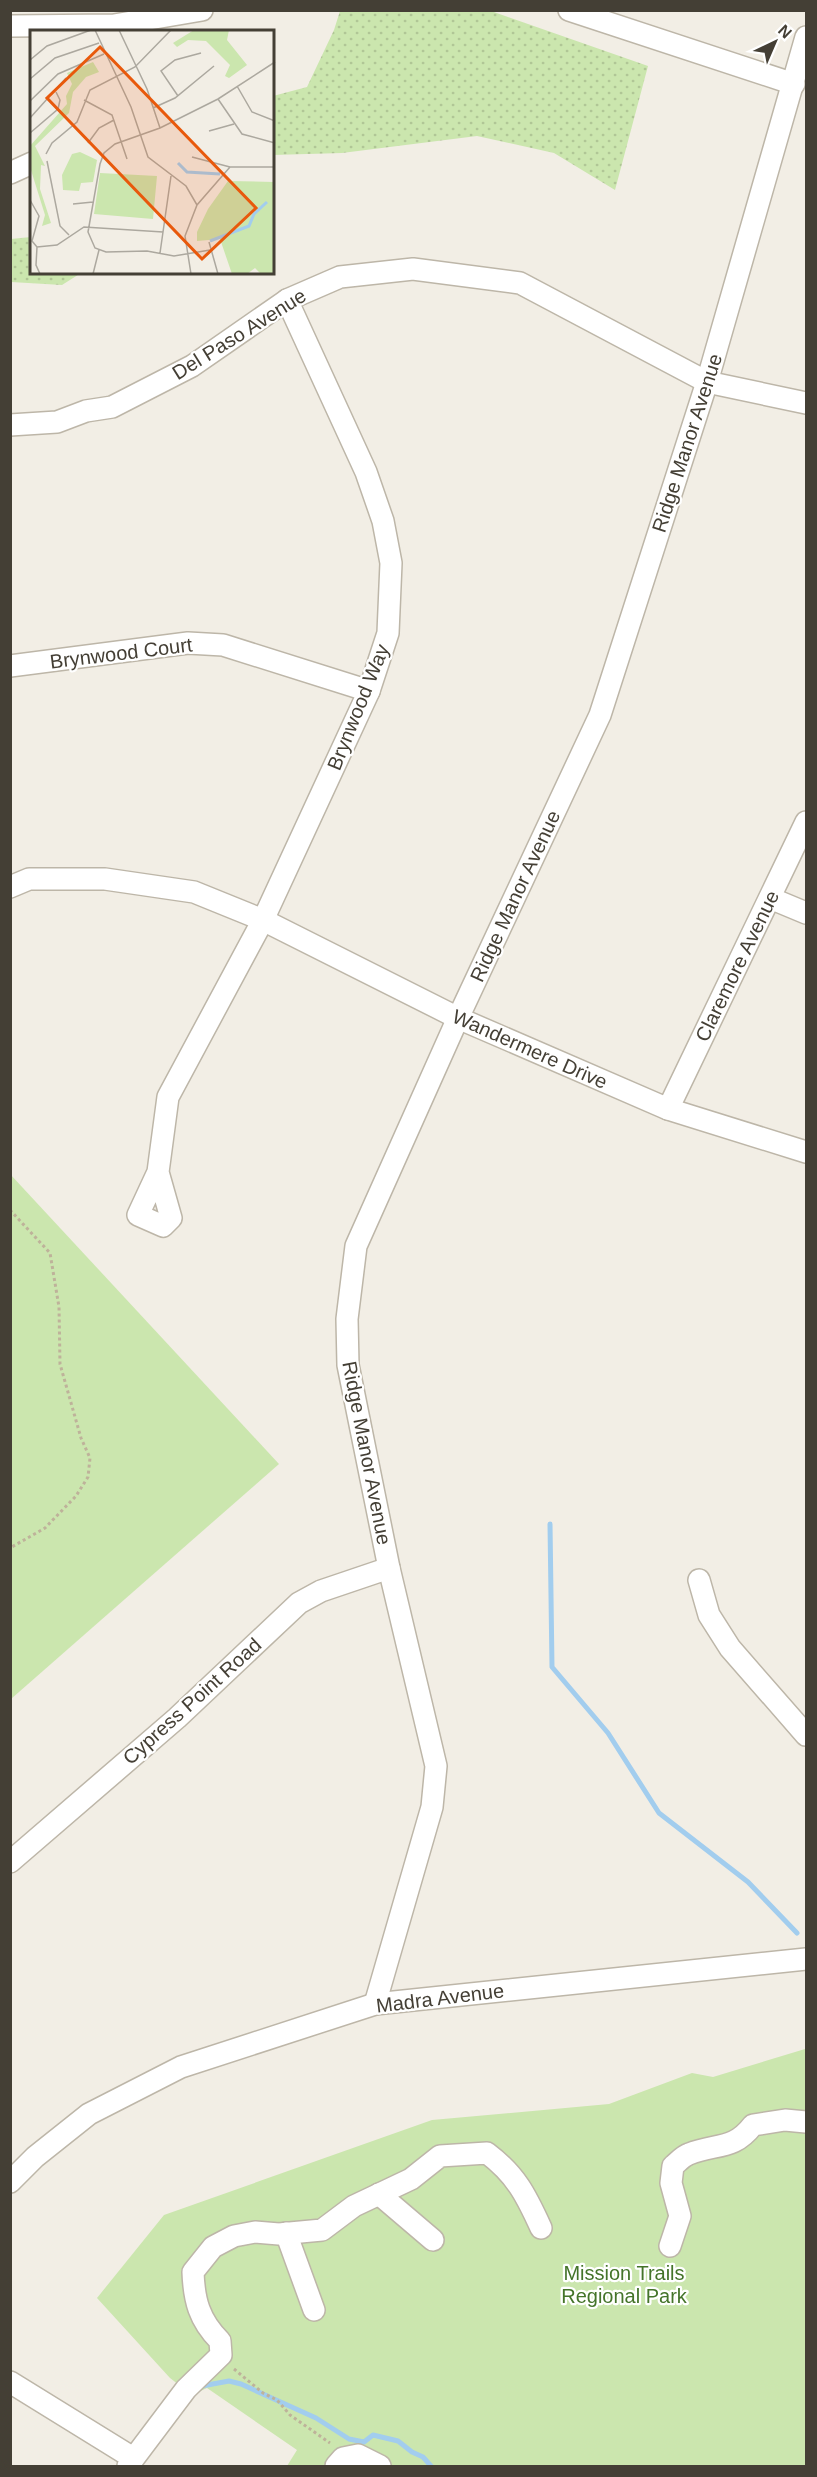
<svg xmlns="http://www.w3.org/2000/svg" width="817" height="2477" viewBox="0 0 817 2477" font-family="Helvetica,sans-serif">
  <style>
    .grass { fill: url(#grass-dots) }
    .park { fill: #cbe6ae }
    .lines { fill: none; stroke-linecap: round; stroke-linejoin: round }
    .stream { stroke: #a2cdee; stroke-width: 5 }
    .minor-casing { stroke: #bdb6a8; stroke-width: 24 }
    .path { stroke: #beb29a; stroke-width: 3; stroke-dasharray: 3 3; stroke-linecap: butt }
    .minor { stroke: #fff; stroke-width: 21 }
    .labels { text-anchor: middle; stroke-width: 4.5; stroke-linejoin: round; paint-order: stroke }
    .street-label { font-size: 20px; fill: #443f35; stroke: #fff }
    .park-label { font-size: 20px; fill: #44742a; stroke: #fff }
    .inset-river { fill: none; stroke: #a2cdee; stroke-width: 3 }
    .inset-road { fill: none; stroke: #aca89f; stroke-width: 1.5 }
    .view { fill: #e8590c; fill-opacity: 0.15; stroke: #e8590c; stroke-width: 3 }
    .inset-edge { fill: none; stroke: #443f35; stroke-width: 3 }
  </style>
  <defs>
    <pattern id="grass-dots" width="8" height="8" patternUnits="userSpaceOnUse" patternTransform="scale(1.5)"><rect width="8" height="8" fill="#cbe6ae"/><path d="M2 2h.1M6 6h.1" fill="none" stroke="#b0c696" stroke-width="1.8" stroke-linecap="round"/></pattern>
  </defs>
  <rect width="100%" height="100%" fill="#f2eee5"/>
  <g class="grass">
    <path d="M340,11H491L648,66L615,190L554,153L477,136L342,153L273,155V96L307,87L334,30Z"/>
    <path d="M31,237L32,273H81L62,285L11,282V239Z"/>
  </g>
  <g class="park">
    <path d="M10,1174L279,1464L11,1699H10Z"/>
    <path d="M805,2049L806,2466H287L297,2450L207,2388L192,2395L170,2378L97,2298L164,2215L432,2120L609,2104L692,2073L713,2077Z"/>
  </g>
  <g class="lines">
    <g class="stream">
      <path d="M550,1524L552,1667L608,1733L659,1813L748,1882L797,1933"/>
      <path d="M202,2386L229,2381L241,2384L316,2418L349,2439L364,2442L373,2435L398,2441L412,2452L423,2457L431,2466"/>
    </g>
    <defs>
      <g id="minor">
        <path d="M569,10L794,84"/>
        <path d="M10,26L114,25L202,10"/>
        <path d="M10,173L32,163"/>
        <path d="M10,425L57,422L86,411L112,407L192,366L287,300L340,277L413,269L520,283L707,382L806,403"/>
        <path d="M10,666L188,643L223,645L369,691"/>
        <path d="M10,887L29,879H105L194,892L263,920L458,1018L668,1109L806,1152"/>
        <path d="M770,898L806,913"/>
        <path d="M668,1109L806,822"/>
        <path d="M158,1172L171,1218L163,1226L138,1215L158,1172L168,1097L263,920L369,691L388,633L391,563L383,521L366,472L287,300"/>
        <path d="M699,1580L709,1615L730,1648L806,1735"/>
        <path d="M10,1862L177,1718L299,1603L321,1591L389,1568"/>
        <path d="M375,2004L432,1807L436,1766L389,1568L348,1365L347,1319L356,1246L458,1018L600,715L707,382L806,37"/>
        <path d="M10,2182L35,2157L89,2114L181,2067L375,2004L806,1959"/>
        <path d="M379,2194L433,2240"/>
        <path d="M286,2233L314,2310"/>
        <path d="M670,2246L680,2216L671,2183L673,2166C678,2162 683,2156 689,2154C716,2143 733,2151 753,2125L785,2120L806,2122"/>
        <path d="M10,2382L133,2458"/>
        <path d="M128,2466L186,2389L221,2355L220,2341C199,2320 194,2300 193,2272L213,2247L234,2236L255,2232L279,2234L322,2230L354,2206L411,2179L440,2156L487,2153C516,2175 526,2195 541,2228"/>
        <path d="M336,2466L343,2458L358,2455L380,2466"/>
      </g>
    </defs>
    <use href="#minor" class="minor-casing"/>
    <g class="path">
      <path d="M10,1210L50,1253L59,1307L60,1364L81,1438L90,1458L88,1477L76,1496L45,1528L10,1548"/>
      <path d="M234,2369L263,2393L277,2400L290,2415L330,2443"/>
    </g>
    <use href="#minor" class="minor"/>
  </g>
  <g class="labels">
    <g class="street-label">
      <text transform="translate(239 334) rotate(-32)" y="7">Del Paso Avenue</text>
      <text transform="translate(687 443) rotate(-72)" y="7">Ridge Manor Avenue</text>
      <text transform="translate(121 653) rotate(-7)" y="7">Brynwood Court</text>
      <text transform="translate(358 707) rotate(-68)" y="7">Brynwood Way</text>
      <text transform="translate(515 896) rotate(-65)" y="7">Ridge Manor Avenue</text>
      <text transform="translate(737 966) rotate(-64)" y="7">Claremore Avenue</text>
      <text transform="translate(530 1049) rotate(24)" y="7">Wandermere Drive</text>
      <text transform="translate(367 1453) rotate(79)" y="7">Ridge Manor Avenue</text>
      <text transform="translate(192 1701) rotate(-42)" y="7">Cypress Point Road</text>
      <text transform="translate(440 1998) rotate(-7)" y="7">Madra Avenue</text>
    </g>
    <g class="park-label">
      <text x="624" y="2280">Mission Trails<tspan x="624" dy="23">Regional Park</tspan></text>
    </g>
  </g>
  <g transform="translate(30 30)">
    <rect width="244" height="244" fill="#f2eee5"/>
    <path d="M164,0H199L197,10L217,35L199,48L195,46L200,35L176,11L158,10L147,17L143,13ZM63,32L69,42L56,47L43,62L39,83L5,116L15,136L11,135L10,159L21,193L12,196L15,185L0,137V116L37,74L36,66L42,54L37,43ZM50,122L67,130L63,152L51,153L49,161L33,160L32,145L42,124Z" fill="#cbe6ae"/>
    <path d="M70,143L127,146L123,189L64,184ZM198,151L244,152V244H231L225,238L217,244H202L190,209L167,211V202L178,179Z" fill="#cbe6ae"/>
    <path class="inset-river" d="M148,133L157,142L190,144M180,211L219,196L224,184L237,172"/>
    <path class="inset-road" d="M65,0L101,77L118,127L156,156L167,175M89,0L117,59L130,98M0,30L17,16L61,0M0,49L25,28L69,13M207,56L222,82L245,91M148,66L131,41L145,30L171,23M188,69L212,104L245,113M54,70L82,85L97,129M0,71L28,44L74,24M123,78L145,68L184,36M0,88L36,48M179,101L204,94M0,103L28,79L30,70L26,62M58,113L69,98L84,90M16,124L22,113L47,92L60,60L105,37L141,0M162,127L200,137M17,131L30,196L39,205M0,170L9,186L2,211L7,217L27,215L54,197L133,202M43,174L63,172M179,212L188,244M7,217L6,235L10,244M180,220L144,226L117,221L76,222L65,218L58,202L70,134L74,123L85,114L130,98L188,69L245,32M130,223L141,146M63,244L69,220M161,244L155,206L167,175L200,137H245"/>
    <path class="view" d="M70,17L226,178L172,229L17,68Z"/>
    <rect width="244" height="244" class="inset-edge"/>
  </g>
  <rect width="817" height="2477" fill="none" stroke="#443f35" stroke-width="24"/>
  <g transform="translate(775 42) rotate(44)" stroke="#ffffff" stroke-width="4.5" paint-order="stroke">
  <path d="M0-4.5L10 22L0 15L-10 22Z" fill="#443f35"/>
  <text y="-9" font-size="16" font-weight="bold" text-anchor="middle" fill="#443f35">N</text>
  </g>
</svg>
